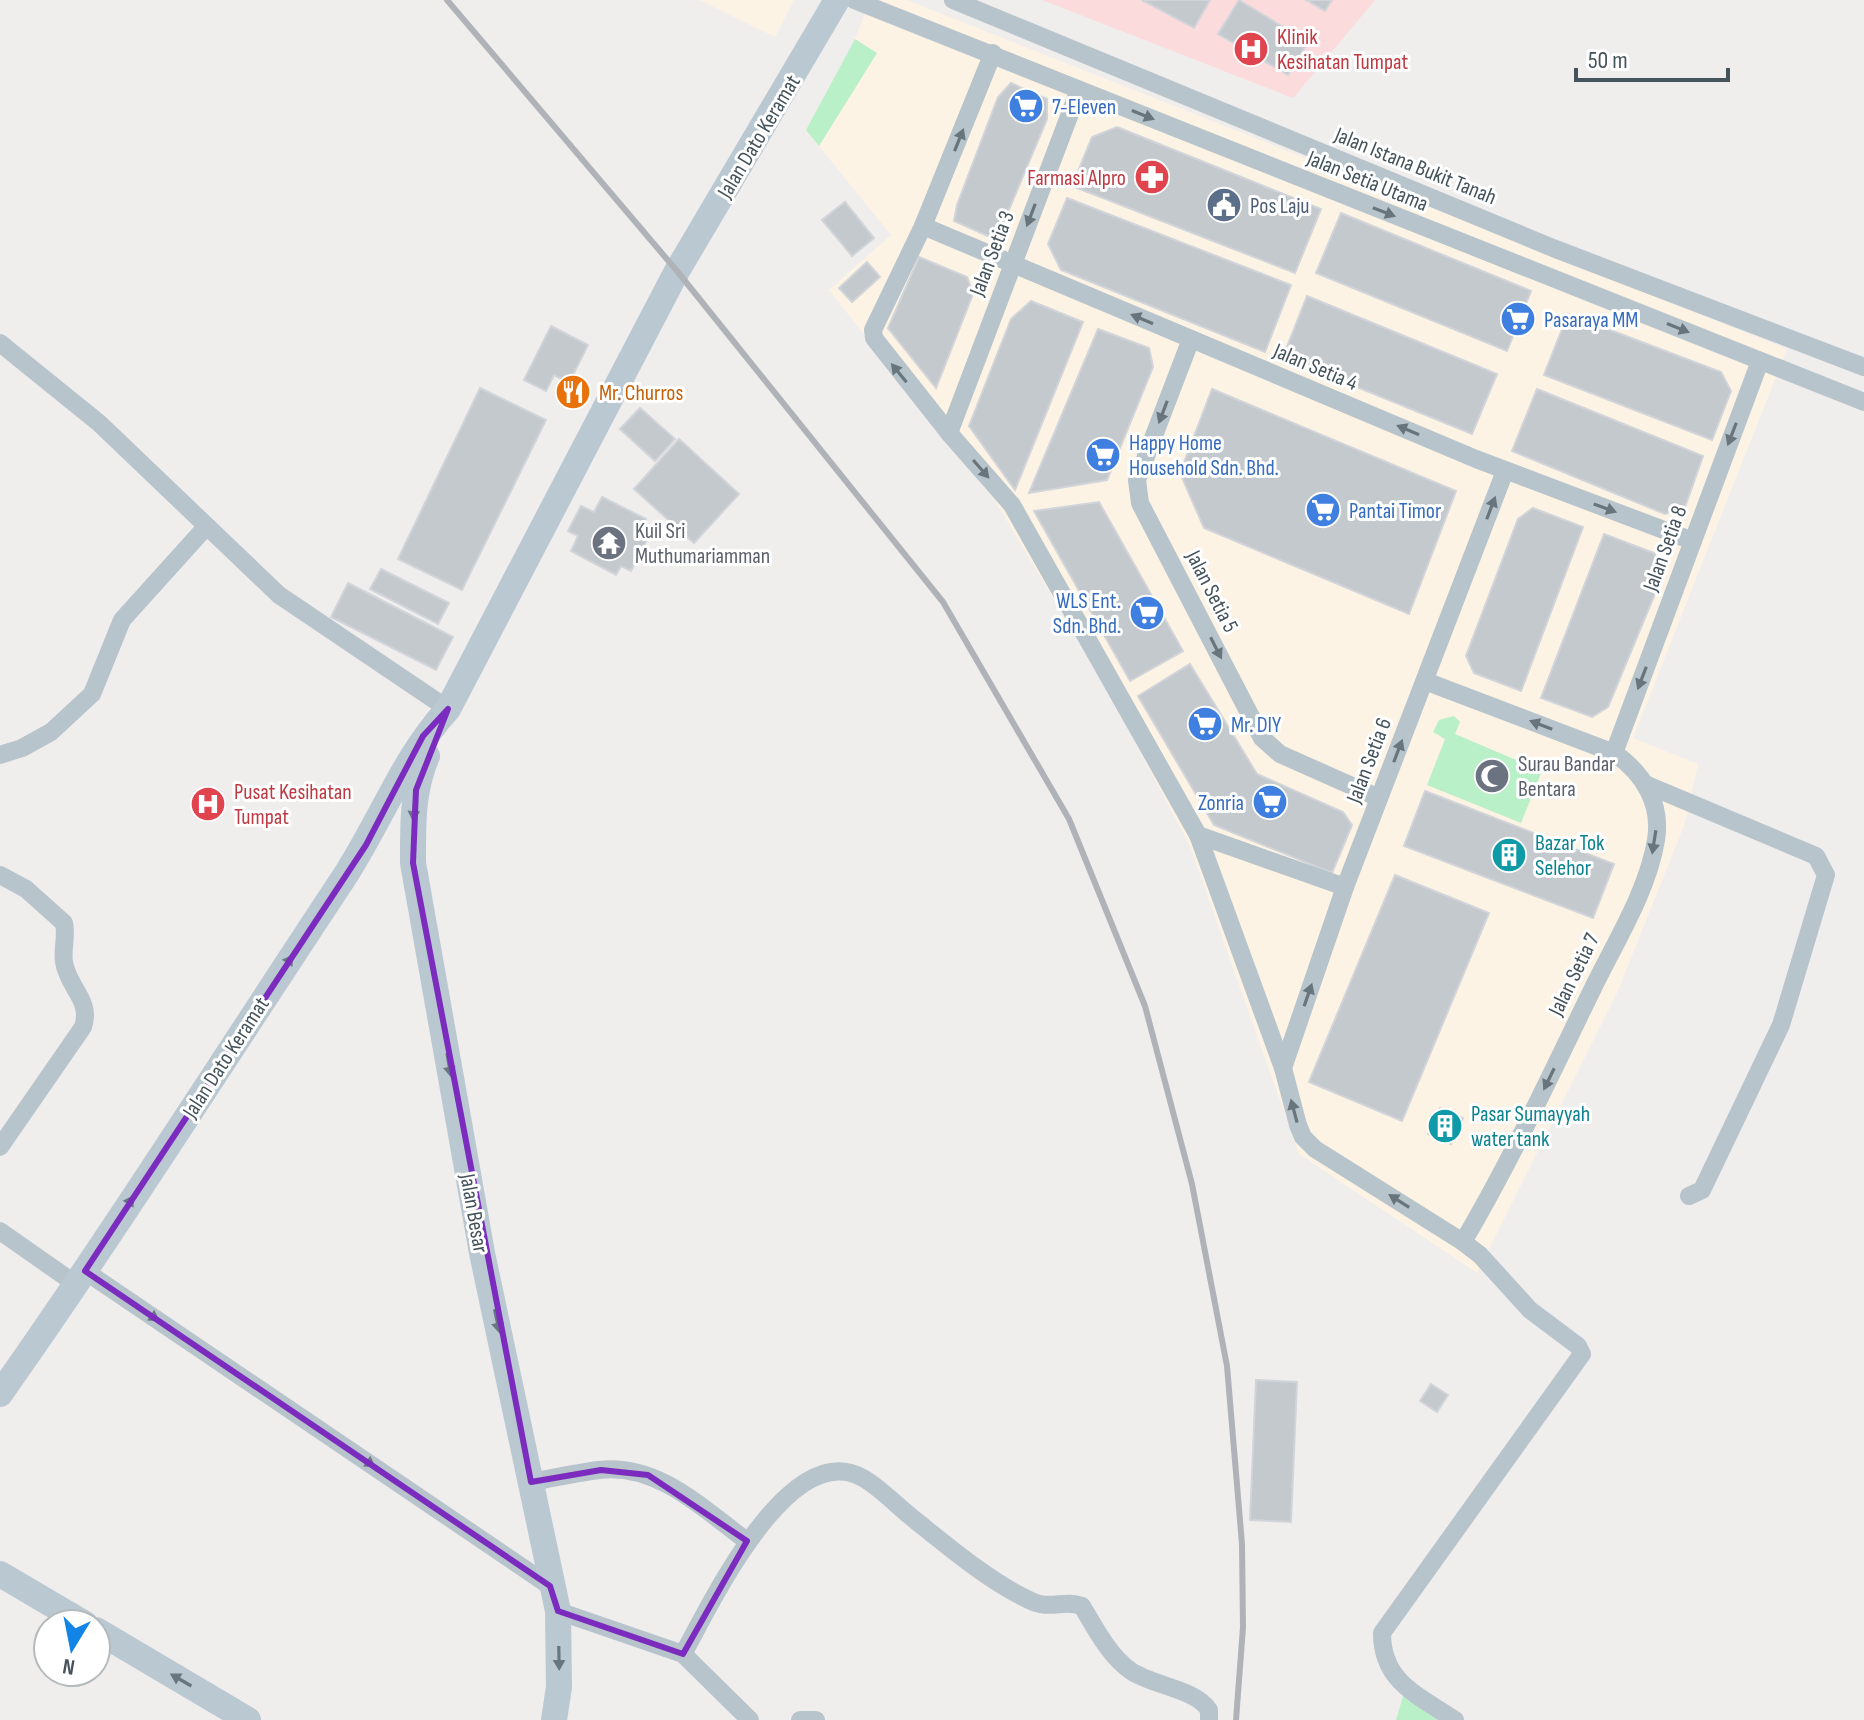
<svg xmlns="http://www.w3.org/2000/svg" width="1864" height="1720" viewBox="0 0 1864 1720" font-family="'Sofia Sans Condensed',sans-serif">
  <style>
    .commercial { fill: #fcf3e4 }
    .medical { fill: #fcdbdc }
    .green { fill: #b9f0c8 }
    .building { fill: #c4c9cd; stroke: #d1d4d9; stroke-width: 2 }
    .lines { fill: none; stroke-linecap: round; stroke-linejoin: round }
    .street { stroke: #b8c4cb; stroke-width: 18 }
    .secondary { stroke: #bac8d2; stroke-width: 26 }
    .rail { stroke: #afb3b8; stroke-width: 6 }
    .oneway { fill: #68757d }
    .oneway2 { fill: #68767f }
    .marked { fill: none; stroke: #7b2cbf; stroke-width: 6; stroke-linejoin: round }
    .labels { text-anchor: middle; stroke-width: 6; stroke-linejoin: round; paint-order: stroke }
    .health-label { font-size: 22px; fill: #be3a42; stroke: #fff; text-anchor: start }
    .shop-label { font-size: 22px; fill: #366cbe; stroke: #fff; text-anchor: start }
    .street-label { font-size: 22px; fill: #45535b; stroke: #fff }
    .service-label { font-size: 22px; fill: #4e5e75; stroke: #fff; text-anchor: start }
    .food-label { font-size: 22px; fill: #c56008; stroke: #fff; text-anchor: start }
    .worship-label { font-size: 22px; fill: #5b616d; stroke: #fff; text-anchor: start }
    .culture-label { font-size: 22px; fill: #0d838f; stroke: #fff; text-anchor: start }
  </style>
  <rect width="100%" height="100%" fill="#f0eded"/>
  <g class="commercial">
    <path d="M699,0H794L775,37Z"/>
    <path d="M870,0H907L1787,349L1633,738L1698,764L1685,823L1617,993L1477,1273L1299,1154L1190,846L1102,680L995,501L829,290L891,235L806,130L855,39Z"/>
  </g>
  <path class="medical" d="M1042,0H1375L1293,98Z"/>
  <g class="green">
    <path d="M855,39L877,53L819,146L806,130Z"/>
    <path d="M1454,716L1460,722L1455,734L1542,771L1521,823L1427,785L1445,739L1433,732L1439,720Z"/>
    <path d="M1404,1693L1443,1720H1396Z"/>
  </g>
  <g class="building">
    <path d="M1142,0H1210L1194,28Z"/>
    <path d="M1239,0L1308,42L1288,75L1218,34Z"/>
    <path d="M1306,0H1332L1325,11Z"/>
    <path d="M1011,83L1047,99V119L1003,224L990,237L954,221L957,205L998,97Z"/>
    <path d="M1117,127L1321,209L1295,273L1072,186L1092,137Z"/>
    <path d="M1067,198L1291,285L1265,352L1061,270L1048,244Z"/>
    <path d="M845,202L874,238L852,256L822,220Z"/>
    <path d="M1341,213L1531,291L1507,351L1316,273Z"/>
    <path d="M919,257L967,277L973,294L936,388L888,328Z"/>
    <path d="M867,262L880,277L852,302L839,288Z"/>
    <path d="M1307,296L1497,374L1472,434L1283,357Z"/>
    <path d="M1031,301L1083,322L1015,490L969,426L1011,319Z"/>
    <path d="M1568,314L1721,372L1731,391L1712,440L1544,375Z"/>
    <path d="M551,326L588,345L569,383L554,375L546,391L524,380Z"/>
    <path d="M1098,329L1149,348L1153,367L1107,480L1029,493Z"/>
    <path d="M571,385L580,390L576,399L566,394Z"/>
    <path d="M583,387L589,390L583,402L577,399Z"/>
    <path d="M480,388L546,420L462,590L398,559Z"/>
    <path d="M1212,389L1456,491L1409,614L1204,528L1180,473Z"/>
    <path d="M1537,389L1703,456L1685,507L1665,514L1512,451Z"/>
    <path d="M640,408L675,439L655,461L620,429Z"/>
    <path d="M679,439L739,494L694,543L634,489Z"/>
    <path d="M602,497L646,519L639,533L648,538L631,571L621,566L616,575L571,551L578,536L568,531L581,506L594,512Z"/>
    <path d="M1099,502L1183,651L1130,681L1034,511Z"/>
    <path d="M1533,508L1583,527L1521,691L1474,673L1466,656L1518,519Z"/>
    <path d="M1604,534L1654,553L1664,572L1608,707L1592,717L1541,698Z"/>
    <path d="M381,569L449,603L438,624L370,589Z"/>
    <path d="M348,583L453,637L436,670L331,617Z"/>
    <path d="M1190,664L1257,774L1343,812L1352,825L1332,873L1214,825L1138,696Z"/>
    <path d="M1425,791L1614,864L1593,918L1404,846Z"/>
    <path d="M1395,875L1489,913L1402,1121L1309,1082Z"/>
    <path d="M1440,1108L1463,1118L1451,1144L1428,1134Z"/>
    <path d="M1256,1380L1297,1382L1291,1522L1250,1520Z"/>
    <path d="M1431,1384L1448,1395L1437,1412L1420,1401Z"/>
  </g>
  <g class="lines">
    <g class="street">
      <path d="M854,0L1864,402"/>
      <path d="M953,0L1553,248L1864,367"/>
      <path d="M993,53L923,226L873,330L874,338L949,433L1012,505L1198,835L1283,1068L1298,1125L1303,1137L1315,1149L1463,1242C1512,1159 1552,1072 1594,986C1616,941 1648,890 1656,840C1662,803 1643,773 1614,753L1425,681"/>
      <path d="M923,226L1476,459L1693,541"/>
      <path d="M1191,339L1137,480L1140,503L1262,738L1280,754L1379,798"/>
      <path d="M0,343L99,423L279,595L448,709"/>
      <path d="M949,433L1079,90"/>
      <path d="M1614,753L1760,361"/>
      <path d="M0,755L22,748L51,732L92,694L122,620L205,528"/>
      <path d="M1645,784L1816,856L1826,875L1781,1025L1702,1190L1689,1196"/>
      <path d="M1198,835L1345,887"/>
      <path d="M0,875L26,889L64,923C67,936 62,949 64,962C68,988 92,1000 83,1027L0,1147"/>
      <path d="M1283,1068L1345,887L1505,471"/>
      <path d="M0,1231L77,1285"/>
      <path d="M85,1271L550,1586"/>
      <path d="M531,1482C553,1478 576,1473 599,1470C658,1463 703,1509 747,1541"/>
      <path d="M558,1611L683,1654L750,1720"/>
      <path d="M683,1654C710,1606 789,1436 863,1478C882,1489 898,1507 915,1520C950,1548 989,1581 1029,1600C1050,1611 1063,1599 1082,1606C1095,1628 1110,1657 1131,1671C1153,1686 1194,1688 1209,1710V1720"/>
      <path d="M800,1720H816"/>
      <path d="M1455,1720C1418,1695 1382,1682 1382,1633L1582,1354L1578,1346L1530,1310L1480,1255L1463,1242"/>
    </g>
    <g class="secondary">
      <path d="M427,756C412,791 413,825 413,863L482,1253L558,1611L559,1687L554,1720"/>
      <path d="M0,1394C119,1225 229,1051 343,879C380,823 403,758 448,709L677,271L837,0"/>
      <path d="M0,1574L85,1624"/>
      <path d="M96,1630L248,1720"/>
    </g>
    <path class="rail" d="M447,0L677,271L943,602L1069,819L1145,1006L1192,1184L1227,1366L1242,1544L1243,1627L1236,1720"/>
  </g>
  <defs><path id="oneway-solid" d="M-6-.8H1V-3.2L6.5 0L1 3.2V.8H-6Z" transform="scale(2)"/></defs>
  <g class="oneway">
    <use href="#oneway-solid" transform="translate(1143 115) rotate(22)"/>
    <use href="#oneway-solid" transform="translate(959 140) rotate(-68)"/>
    <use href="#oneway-solid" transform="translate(1384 212) rotate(21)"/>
    <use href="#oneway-solid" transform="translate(1031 215) rotate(111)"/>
    <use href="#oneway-solid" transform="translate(1142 319) rotate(-157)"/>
    <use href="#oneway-solid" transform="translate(1678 328) rotate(22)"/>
    <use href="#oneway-solid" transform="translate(899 373) rotate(-129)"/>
    <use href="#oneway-solid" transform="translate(1163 412) rotate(111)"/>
    <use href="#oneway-solid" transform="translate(1408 430) rotate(-157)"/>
    <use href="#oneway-solid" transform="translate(1732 434) rotate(111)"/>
    <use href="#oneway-solid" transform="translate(981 469) rotate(49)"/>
    <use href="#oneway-solid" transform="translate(1491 508) rotate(-69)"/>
    <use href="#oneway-solid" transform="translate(1605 508) rotate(20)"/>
    <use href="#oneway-solid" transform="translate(1216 648) rotate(63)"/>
    <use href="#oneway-solid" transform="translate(1642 678) rotate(111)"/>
    <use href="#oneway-solid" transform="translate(1541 725) rotate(-159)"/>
    <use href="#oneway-solid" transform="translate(1398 751) rotate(-69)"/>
    <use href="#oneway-solid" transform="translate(1654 842) rotate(99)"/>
    <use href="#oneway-solid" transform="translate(1308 995) rotate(-71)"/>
    <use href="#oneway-solid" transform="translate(1549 1079) rotate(116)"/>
    <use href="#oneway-solid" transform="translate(1294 1111) rotate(-105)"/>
    <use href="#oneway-solid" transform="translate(1399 1201) rotate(-148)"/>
    <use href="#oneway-solid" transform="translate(149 1314) rotate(34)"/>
    <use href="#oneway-solid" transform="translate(365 1460) rotate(34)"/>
  </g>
  <g class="oneway2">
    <use href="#oneway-solid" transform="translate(414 809) rotate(94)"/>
    <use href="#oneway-solid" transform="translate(286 965) rotate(-56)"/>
    <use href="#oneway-solid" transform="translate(449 1065) rotate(80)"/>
    <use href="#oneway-solid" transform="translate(127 1206) rotate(-57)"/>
    <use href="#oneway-solid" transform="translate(497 1321) rotate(78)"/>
    <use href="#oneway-solid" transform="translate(559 1658) rotate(89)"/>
    <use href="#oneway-solid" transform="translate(181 1680) rotate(-150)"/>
  </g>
  <path class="marked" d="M448,709L416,790L413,863L531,1482L601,1470L648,1475L747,1541L683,1654L558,1611L550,1586L85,1271L366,845L423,736Z"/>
  <defs>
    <symbol id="hospital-disc" viewBox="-11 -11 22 22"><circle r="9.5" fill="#e0444e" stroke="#fff"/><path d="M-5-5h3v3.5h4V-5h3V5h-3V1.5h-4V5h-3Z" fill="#fff"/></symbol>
    <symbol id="supermarket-disc" viewBox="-11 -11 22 22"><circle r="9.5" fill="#3f7fe0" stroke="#fff"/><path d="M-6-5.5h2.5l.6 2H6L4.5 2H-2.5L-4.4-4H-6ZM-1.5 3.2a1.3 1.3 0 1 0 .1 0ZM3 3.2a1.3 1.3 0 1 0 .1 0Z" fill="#fff"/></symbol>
    <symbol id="pharmacy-disc" viewBox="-11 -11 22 22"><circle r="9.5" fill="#e0444e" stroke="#fff"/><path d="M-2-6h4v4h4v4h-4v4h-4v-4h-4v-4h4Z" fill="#fff"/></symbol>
    <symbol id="civic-disc" viewBox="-11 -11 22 22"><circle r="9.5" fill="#5c6f8a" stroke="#fff"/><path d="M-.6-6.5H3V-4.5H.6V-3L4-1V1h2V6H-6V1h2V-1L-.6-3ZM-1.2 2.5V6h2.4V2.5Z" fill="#fff"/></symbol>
    <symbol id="restaurant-disc" viewBox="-11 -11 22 22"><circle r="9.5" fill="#e8710a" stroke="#fff"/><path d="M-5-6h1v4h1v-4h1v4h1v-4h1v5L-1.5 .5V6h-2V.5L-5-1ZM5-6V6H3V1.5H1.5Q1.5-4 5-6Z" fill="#fff"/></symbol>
    <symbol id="temple-disc" viewBox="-11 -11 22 22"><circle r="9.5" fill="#6b7280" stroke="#fff"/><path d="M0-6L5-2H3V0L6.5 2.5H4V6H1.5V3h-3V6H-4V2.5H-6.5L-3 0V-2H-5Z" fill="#fff"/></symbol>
    <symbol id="mosque-disc" viewBox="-11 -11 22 22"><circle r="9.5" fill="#6b7280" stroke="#fff"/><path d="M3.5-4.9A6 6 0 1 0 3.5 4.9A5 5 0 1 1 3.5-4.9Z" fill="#fff"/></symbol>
    <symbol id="building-disc" viewBox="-11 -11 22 22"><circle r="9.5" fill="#0f9aa8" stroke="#fff"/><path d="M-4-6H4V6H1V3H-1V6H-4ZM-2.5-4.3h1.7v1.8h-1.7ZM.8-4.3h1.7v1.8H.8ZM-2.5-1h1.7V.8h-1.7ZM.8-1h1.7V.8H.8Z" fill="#fff"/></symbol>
  </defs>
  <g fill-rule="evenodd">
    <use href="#hospital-disc" x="1231" y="29" width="40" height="40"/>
    <use href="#supermarket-disc" x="1006" y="86" width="40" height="40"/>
    <use href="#pharmacy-disc" x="1132" y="157" width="40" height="40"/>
    <use href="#civic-disc" x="1204" y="185" width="40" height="40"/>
    <use href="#supermarket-disc" x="1498" y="299" width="40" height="40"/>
    <use href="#restaurant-disc" x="553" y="372" width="40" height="40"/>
    <use href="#supermarket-disc" x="1083" y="435" width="40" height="40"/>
    <use href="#supermarket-disc" x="1303" y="490" width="40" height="40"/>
    <use href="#temple-disc" x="589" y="523" width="40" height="40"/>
    <use href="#supermarket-disc" x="1127" y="593" width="40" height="40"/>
    <use href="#supermarket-disc" x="1185" y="704" width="40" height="40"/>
    <use href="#mosque-disc" x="1472" y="756" width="40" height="40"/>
    <use href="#supermarket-disc" x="1250" y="782" width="40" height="40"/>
    <use href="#hospital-disc" x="188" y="784" width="40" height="40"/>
    <use href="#building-disc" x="1489" y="835" width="40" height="40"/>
    <use href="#building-disc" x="1425" y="1106" width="40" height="40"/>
  </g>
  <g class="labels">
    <g class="health-label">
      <text x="1277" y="44">Klinik<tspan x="1277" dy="25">Kesihatan Tumpat</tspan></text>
      <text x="1126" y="185" text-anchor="end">Farmasi Alpro</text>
      <text x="234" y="799">Pusat Kesihatan<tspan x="234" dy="25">Tumpat</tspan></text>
    </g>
    <g class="shop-label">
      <text x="1052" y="114">7-Eleven</text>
      <text x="1544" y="327">Pasaraya MM</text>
      <text x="1129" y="450">Happy Home<tspan x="1129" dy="25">Household Sdn. Bhd.</tspan></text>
      <text x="1349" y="518">Pantai Timor</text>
      <text x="1121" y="608" text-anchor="end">WLS Ent.<tspan x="1121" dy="25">Sdn. Bhd.</tspan></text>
      <text x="1231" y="732">Mr. DIY</text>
      <text x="1244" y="810" text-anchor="end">Zonria</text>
    </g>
    <g class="street-label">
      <text transform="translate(758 136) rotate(-59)" y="8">Jalan Dato Keramat</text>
      <text transform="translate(1416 165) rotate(22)" y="8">Jalan Istana Bukit Tanah</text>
      <text transform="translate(1368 180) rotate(22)" y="8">Jalan Setia Utama</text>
      <text transform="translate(991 253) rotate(-69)" y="8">Jalan Setia 3</text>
      <text transform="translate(1316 366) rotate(23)" y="8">Jalan Setia 4</text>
      <text transform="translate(1664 548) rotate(-70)" y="8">Jalan Setia 8</text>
      <text transform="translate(1213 591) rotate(63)" y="8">Jalan Setia 5</text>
      <text transform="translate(1368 760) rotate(-69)" y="8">Jalan Setia 6</text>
      <text transform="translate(1573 974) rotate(-64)" y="8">Jalan Setia 7</text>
      <text transform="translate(225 1057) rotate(-57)" y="8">Jalan Dato Keramat</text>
      <text transform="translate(475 1213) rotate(80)" y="8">Jalan Besar</text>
    </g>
    <g class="service-label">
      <text x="1250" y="213">Pos Laju</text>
    </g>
    <g class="food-label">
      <text x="599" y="400">Mr. Churros</text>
    </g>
    <g class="worship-label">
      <text x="635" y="538">Kuil Sri<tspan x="635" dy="25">Muthumariamman</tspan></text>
      <text x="1518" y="771">Surau Bandar<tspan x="1518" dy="25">Bentara</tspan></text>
    </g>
    <g class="culture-label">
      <text x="1535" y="850">Bazar Tok<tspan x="1535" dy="25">Selehor</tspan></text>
      <text x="1471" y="1121">Pasar Sumayyah<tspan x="1471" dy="25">water tank</tspan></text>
    </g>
  </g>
  <g transform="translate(72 1648) rotate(190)"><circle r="38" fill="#ffffff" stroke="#b5babd" stroke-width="2"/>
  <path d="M0-6L14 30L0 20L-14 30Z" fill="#1184e6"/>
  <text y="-12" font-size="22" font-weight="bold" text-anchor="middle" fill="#45535b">N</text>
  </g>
  <path d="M1576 68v12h152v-12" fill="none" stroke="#45535b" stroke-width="4"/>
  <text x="1588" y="68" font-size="24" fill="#45535b" stroke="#ffffff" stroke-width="6" paint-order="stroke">50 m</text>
</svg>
